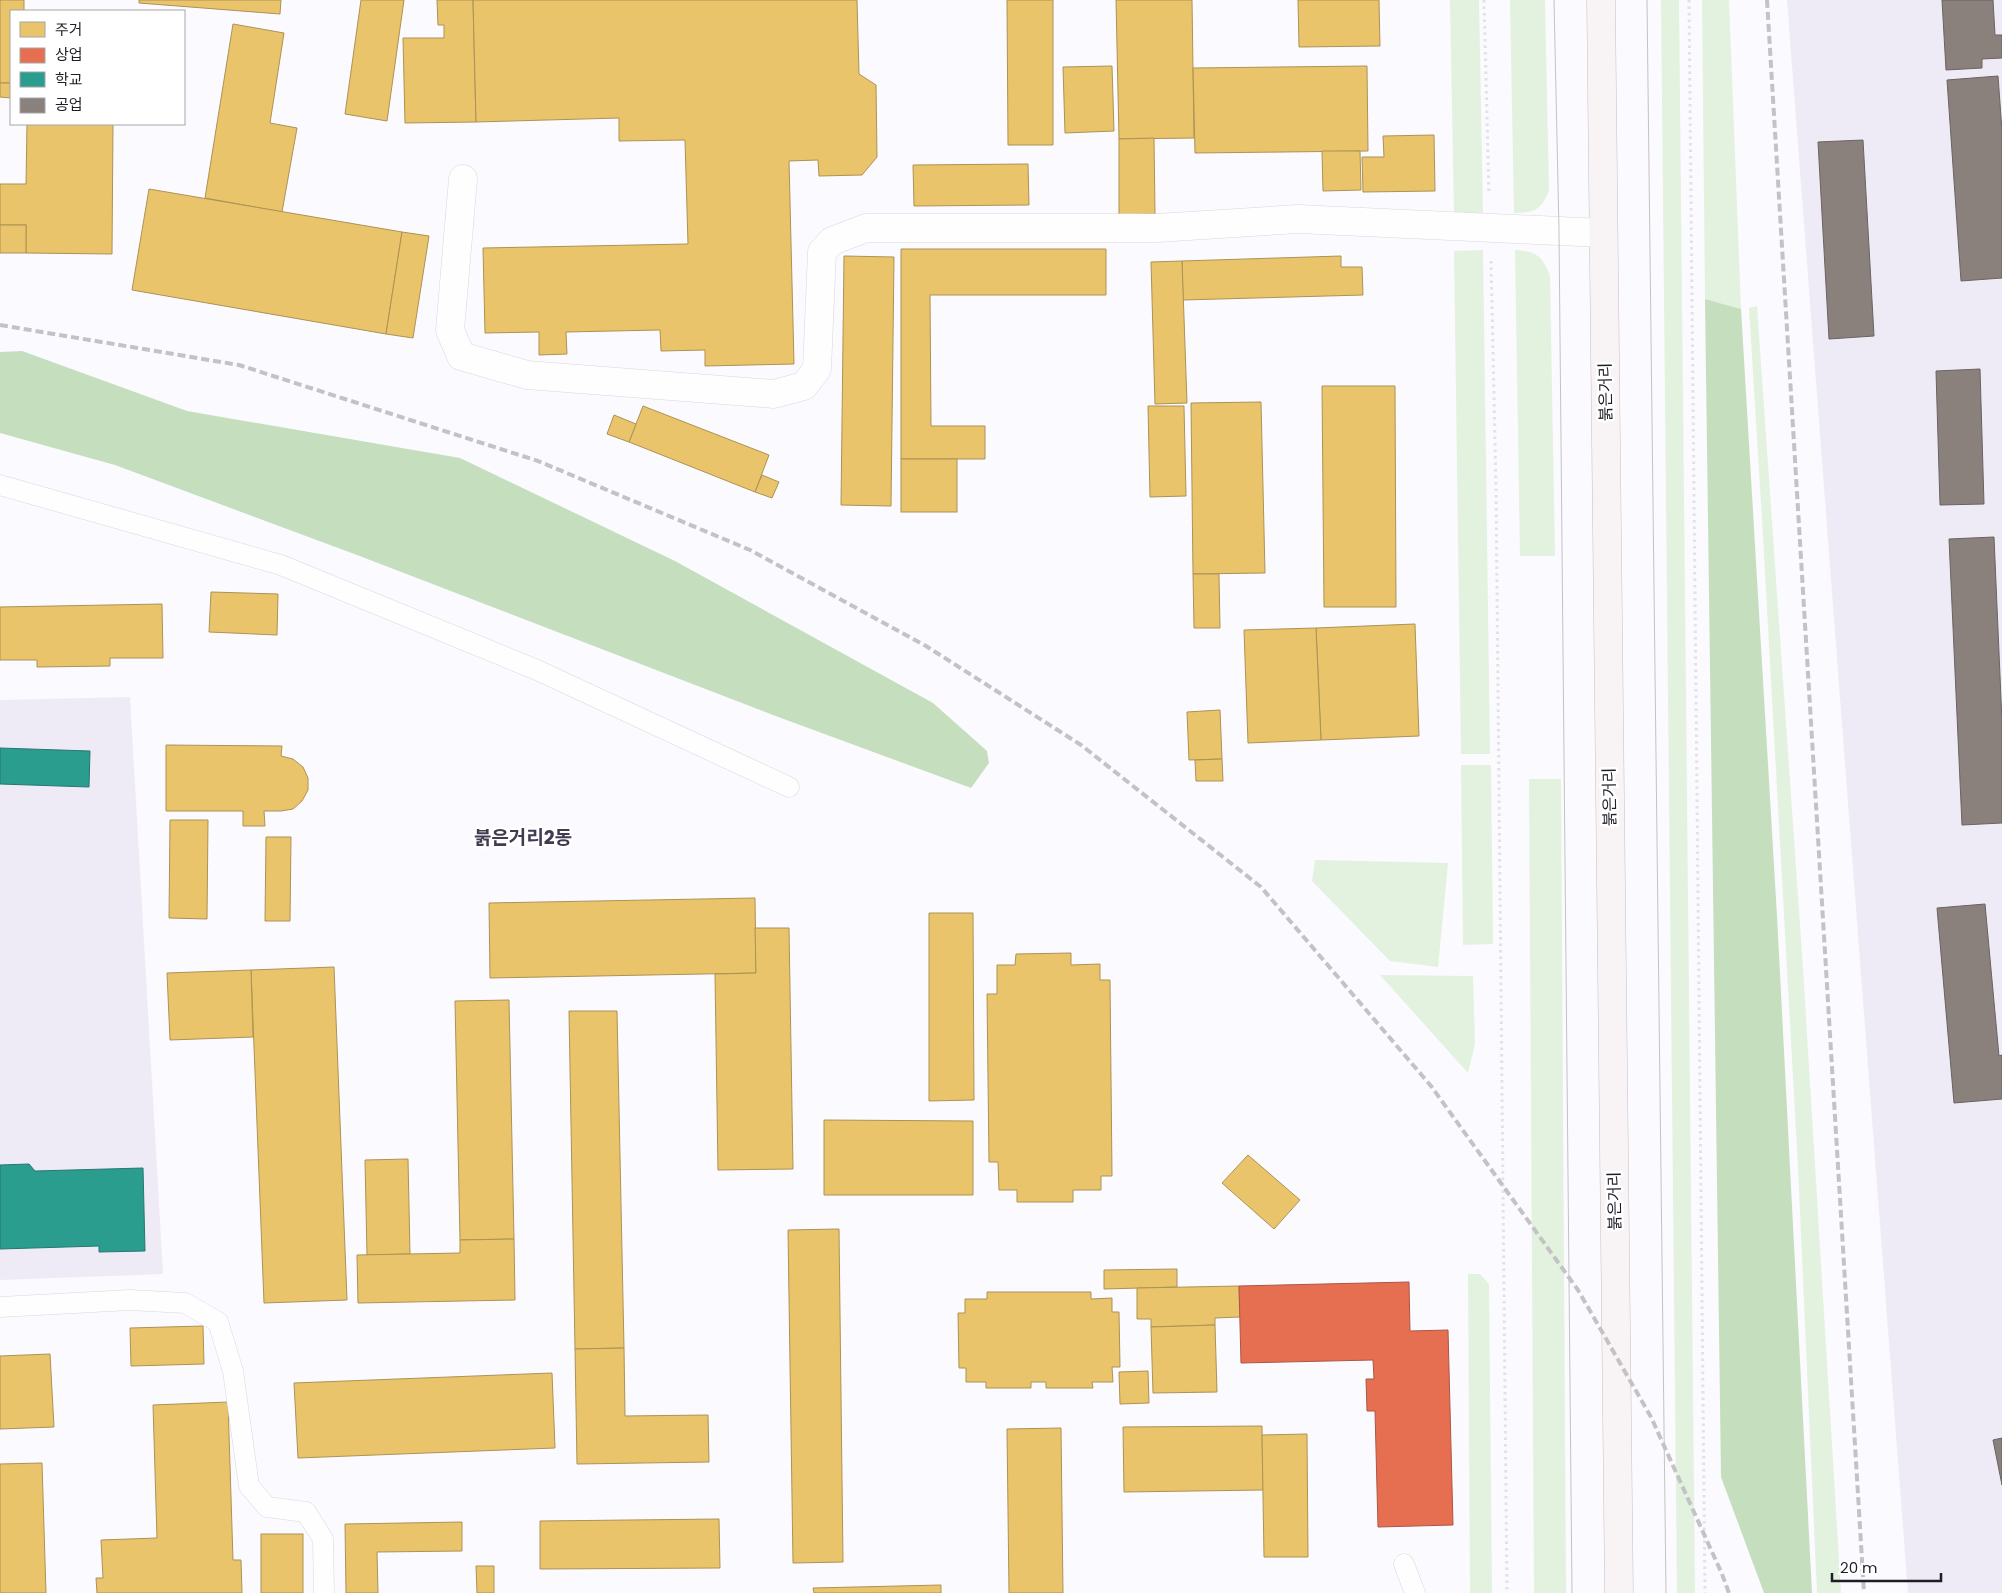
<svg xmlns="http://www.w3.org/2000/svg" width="2002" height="1593" viewBox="0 0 2002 1593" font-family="Poppins,'Noto Sans KR',sans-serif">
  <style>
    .built { fill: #eeebf6 }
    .green { fill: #e3f2df }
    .forest { fill: #c5debe }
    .homes { fill: #e9c46a; stroke: #ad9256 }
    .shops { fill: #e76f51; stroke: #ab5644 }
    .schools { fill: #2a9d8f; stroke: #277770 }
    .industry { fill: #8a817c; stroke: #6a6362 }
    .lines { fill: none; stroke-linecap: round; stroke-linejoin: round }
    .service-casing { stroke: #d8d7dd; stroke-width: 21 }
    .minor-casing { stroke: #d8d7dd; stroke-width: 29 }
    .primary-casing { stroke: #c7bfc0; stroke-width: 29 }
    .path { stroke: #e2e1e3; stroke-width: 3; stroke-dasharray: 2.5 4; stroke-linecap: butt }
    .service { stroke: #fefeff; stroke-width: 20 }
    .minor { stroke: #fefeff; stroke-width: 28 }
    .primary { stroke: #f8f3f4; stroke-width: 28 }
    .tram { stroke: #c3c2c4; stroke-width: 1 }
    .rail { stroke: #c3c2c4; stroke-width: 4; stroke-dasharray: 8 4; stroke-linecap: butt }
    .labels { text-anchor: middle; stroke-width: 5; stroke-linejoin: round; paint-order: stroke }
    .street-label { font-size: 16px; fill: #201d27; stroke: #fff }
    .quarter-label { font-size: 19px; font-weight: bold; fill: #413a51; stroke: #fff }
  </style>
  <rect width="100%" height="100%" fill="#fbfafe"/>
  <g class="built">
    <path d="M1787,0H2002V1593H1908Z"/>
    <path d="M130,697L163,1274L0,1280V700Z"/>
  </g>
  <g class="green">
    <path d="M1450,0H1479L1483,214H1454Z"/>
    <path d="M1510,0H1545L1549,190C1542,210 1534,213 1514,213Z"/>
    <path d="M1661,0H1679L1695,1593H1677Z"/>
    <path d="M1702,0H1729L1741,309L1705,299Z"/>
    <path d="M1483,250L1490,754H1461L1454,251Z"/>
    <path d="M1515,250C1537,252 1542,255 1550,276L1555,556H1520Z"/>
    <path d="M1757,306L1803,968L1841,1593H1817L1798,1167L1763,536L1749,308Z"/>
    <path d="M1461,765H1491L1493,944L1463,945Z"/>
    <path d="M1529,779H1561L1566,1593H1534Z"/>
    <path d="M1315,860L1448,863L1438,967L1390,961L1312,881Z"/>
    <path d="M1380,975L1473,976L1475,1044L1468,1073Z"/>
    <path d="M1468,1274H1480L1489,1284L1492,1593H1470Z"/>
  </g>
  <g class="forest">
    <path d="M1705,299L1741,309L1777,916L1812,1593H1764L1721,1477Z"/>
    <path d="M22,351L187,411L460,458L675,561L933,703L987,751L989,763L971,788L781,718L357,555L115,465L0,433V352Z"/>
  </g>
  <g class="homes">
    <path d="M0,0H24V11H11V83H0Z"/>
    <path d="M139,0H281L280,14L139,3Z"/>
    <path d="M361,0H404L387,121L345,114Z"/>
    <path d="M437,0H473L476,122L405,123L403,38H444V25H438Z"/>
    <path d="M473,0H857L859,74L876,85L877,157L862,175L819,176L818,160L789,161L794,364L705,366V350L661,351L660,330L566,332L567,354L539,355V332L485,333L483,248L688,244L685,140L619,141V118L476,122Z"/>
    <path d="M1007,0H1053V145H1008Z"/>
    <path d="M1116,0H1192L1194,138L1119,139Z"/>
    <path d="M1298,0H1379L1380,46L1299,47Z"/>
    <path d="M233,24L284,33L270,123L297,128L282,212L205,198Z"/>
    <path d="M1112,66L1114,131L1065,133L1063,67Z"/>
    <path d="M1367,66L1368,151L1195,153L1193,68Z"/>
    <path d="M0,83H11V98L0,97Z"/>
    <path d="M27,124H113L112,254L26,253V225H0V184H26Z"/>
    <path d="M1434,135L1435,191L1363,192L1362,157H1384L1383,136Z"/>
    <path d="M1154,138L1155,214L1119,215V139Z"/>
    <path d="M1322,151H1360L1361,190L1323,191Z"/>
    <path d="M1028,164L1029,205L914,206L913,165Z"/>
    <path d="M149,189L402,232L386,334L132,290Z"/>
    <rect x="0" y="225" width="26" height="28"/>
    <path d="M402,232L429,236L413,338L386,334Z"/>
    <path d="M901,249H1106V295H930L931,426H985V459H901Z"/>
    <path d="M844,256L894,257L891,506L841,505Z"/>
    <path d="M1341,256V267H1362L1363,295L1183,300L1182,261Z"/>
    <path d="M1182,261L1187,403L1155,404L1151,262Z"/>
    <path d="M1322,386H1395L1396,607H1324Z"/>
    <path d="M1261,402L1265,573L1193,574L1191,403Z"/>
    <path d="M643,406L769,455L755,492L629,442Z"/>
    <path d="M1148,406H1184L1186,496L1150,497Z"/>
    <path d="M614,415L636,424L629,442L607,434Z"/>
    <rect x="901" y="459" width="56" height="53"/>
    <path d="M762,475L779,482L772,498L755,492Z"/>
    <path d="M1193,574H1219L1220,628H1194Z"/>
    <path d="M211,592L278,594L277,635L209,632Z"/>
    <path d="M162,604L163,658H110V666L37,667V660H0V607Z"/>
    <path d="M1415,624L1419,736L1321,740L1316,628Z"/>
    <path d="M1316,628L1321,740L1248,743L1244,630Z"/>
    <path d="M1220,710L1222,759L1189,760L1187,712Z"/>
    <path d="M166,745L282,746L281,756L293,759L303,767L308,778V790L302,801L293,809L281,811H264L265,826H243V811H166Z"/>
    <path d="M1222,759L1223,781H1196L1195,760Z"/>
    <path d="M170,820H208L207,919L169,918Z"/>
    <path d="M266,837H291L290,921H265Z"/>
    <path d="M755,898L756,973L490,978L489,903Z"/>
    <path d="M929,913H973L974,1100L929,1101Z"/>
    <path d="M755,928H789L793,1169L718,1170L715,974L756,973Z"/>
    <path d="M1071,953V965L1100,964V980H1110L1112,1176H1101V1190H1073V1202H1017V1190H999L998,1162H989L987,994H997V965H1015L1016,954Z"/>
    <path d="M334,967L347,1300L264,1303L251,970Z"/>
    <path d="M251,970L253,1037L170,1040L167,973Z"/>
    <path d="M509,1000L514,1239L460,1240L455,1001Z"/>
    <path d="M569,1011H617L624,1348L575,1349Z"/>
    <path d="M824,1120L973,1121V1195H824Z"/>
    <path d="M1248,1155L1300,1200L1274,1229L1222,1183Z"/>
    <path d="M408,1159L410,1254L367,1255L365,1160Z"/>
    <path d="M839,1229L843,1562L793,1563L788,1230Z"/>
    <path d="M514,1239L515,1300L358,1303L357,1255L460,1253V1240Z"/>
    <path d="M1177,1269V1287L1104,1289V1270Z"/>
    <path d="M1239,1286L1240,1317L1215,1318V1325L1151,1327V1319H1137V1288Z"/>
    <path d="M987,1292H1091V1299L1112,1298V1312H1119L1120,1367H1112L1113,1382H1092L1093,1388H1046V1382H1031V1388H986V1382H966V1368H959L958,1313H965V1299H987Z"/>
    <path d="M1215,1325L1217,1392L1153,1393L1151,1327Z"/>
    <path d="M203,1326L204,1364L131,1366L130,1328Z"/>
    <path d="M624,1348L625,1416L708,1415L709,1462L577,1464L575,1349Z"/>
    <path d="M50,1354L54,1427L0,1429V1356Z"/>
    <path d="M1148,1371L1149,1403L1120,1404L1119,1372Z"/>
    <path d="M552,1373L555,1448L298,1458L294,1383Z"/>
    <path d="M228,1402L233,1560H241L242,1593H97L96,1578H103L101,1540L157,1538L153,1405Z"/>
    <path d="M1262,1426L1263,1490L1124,1492L1123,1427Z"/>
    <path d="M1061,1428L1063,1593H1009L1007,1429Z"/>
    <path d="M1307,1434L1308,1557H1264L1262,1435Z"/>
    <path d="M42,1463L46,1593H0V1464Z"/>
    <path d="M719,1519L720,1568L540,1569V1521Z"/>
    <path d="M462,1522V1551L377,1552L378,1593H346L345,1524Z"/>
    <rect x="261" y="1534" width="42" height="59"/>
    <path d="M476,1566H494V1593H477Z"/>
    <path d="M941,1585V1593H814L813,1588Z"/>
  </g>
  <path class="shops" d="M1409,1282L1410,1331L1448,1330L1453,1525L1378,1527L1375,1411H1367L1366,1379H1374L1373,1360L1241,1363L1239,1286Z"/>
  <g class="schools">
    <path d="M0,748L90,751L89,787L0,784Z"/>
    <path d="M29,1164L35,1171L143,1168L145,1251L99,1252V1246L0,1249V1165Z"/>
  </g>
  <g class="industry">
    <path d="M1942,0H1993L1995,35H2002V58L1982,59V68L1946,70Z"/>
    <path d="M1998,76L2002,131V278L1961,281L1947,80Z"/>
    <path d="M1863,140L1874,336L1829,339L1818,142Z"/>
    <path d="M1980,369L1984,504L1940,505L1936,371Z"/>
    <path d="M1994,537L2002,722V823L1962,825L1949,539Z"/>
    <path d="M1985,904L1999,1056L2002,1055V1099L1954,1103L1937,908Z"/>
    <path d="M2002,1438V1485L1993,1440Z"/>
  </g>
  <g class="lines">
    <defs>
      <g id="service">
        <path d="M0,485L281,565L537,670L789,787"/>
        <path d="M0,1307L130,1300L185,1303L218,1322L233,1371L249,1486L267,1507L306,1512L323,1539L324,1593"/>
        <path d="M1404,1564L1415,1593"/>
      </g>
      <path id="minor" d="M463,179L450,330L461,356L527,375L774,394L804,386L817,369L822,252L832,241L866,228H1157L1298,219L1603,233"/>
      <path id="primary" d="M1601,0L1619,1593"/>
    </defs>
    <use href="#service" class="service-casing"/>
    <use href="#minor" class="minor-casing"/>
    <use href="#primary" class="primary-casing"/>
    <g class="path">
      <path d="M1484,0L1489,195"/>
      <path d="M1689,0L1705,1593"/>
      <path d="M1491,261L1496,488L1507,1593"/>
    </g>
    <use href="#service" class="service"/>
    <use href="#minor" class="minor"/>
    <use href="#primary" class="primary"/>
    <g class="tram">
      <path d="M1554,0L1559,231L1572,1593"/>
      <path d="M1647,0L1666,1593"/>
    </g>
    <g class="rail">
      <path d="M1767,0L1864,1593"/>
      <path d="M0,325L239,365L538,461L750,550L926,646L1081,745L1261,887L1431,1086L1578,1290L1651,1417L1722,1574L1729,1593"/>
    </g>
  </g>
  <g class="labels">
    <g class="street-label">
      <text transform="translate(1605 392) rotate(-91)" y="6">붉은거리</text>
      <text transform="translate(1609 797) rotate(-91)" y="6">붉은거리</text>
      <text transform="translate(1614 1201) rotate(-91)" y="6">붉은거리</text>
    </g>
    <g class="quarter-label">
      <text x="523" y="844">붉은거리2동</text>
    </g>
  </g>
  <rect x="10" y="10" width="175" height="115" fill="#ffffff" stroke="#a6a5a9"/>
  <rect x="20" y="22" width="25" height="15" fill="#e9c46a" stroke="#a6a5a9"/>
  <text x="55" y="35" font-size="15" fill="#201d27">주거</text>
  <rect x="20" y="48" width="25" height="15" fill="#e76f51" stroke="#a6a5a9"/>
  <text x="55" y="60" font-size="15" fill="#201d27">상업</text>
  <rect x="20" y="72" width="25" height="15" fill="#2a9d8f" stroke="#a6a5a9"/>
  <text x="55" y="85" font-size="15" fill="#201d27">학교</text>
  <rect x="20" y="98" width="25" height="15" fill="#8a817c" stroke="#a6a5a9"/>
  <text x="55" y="110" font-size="15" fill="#201d27">공업</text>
  <path d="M1832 1573v8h109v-8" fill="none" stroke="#201d27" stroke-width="2.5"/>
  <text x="1840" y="1573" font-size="15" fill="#201d27" stroke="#ffffff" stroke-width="4" paint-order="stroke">20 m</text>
</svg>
